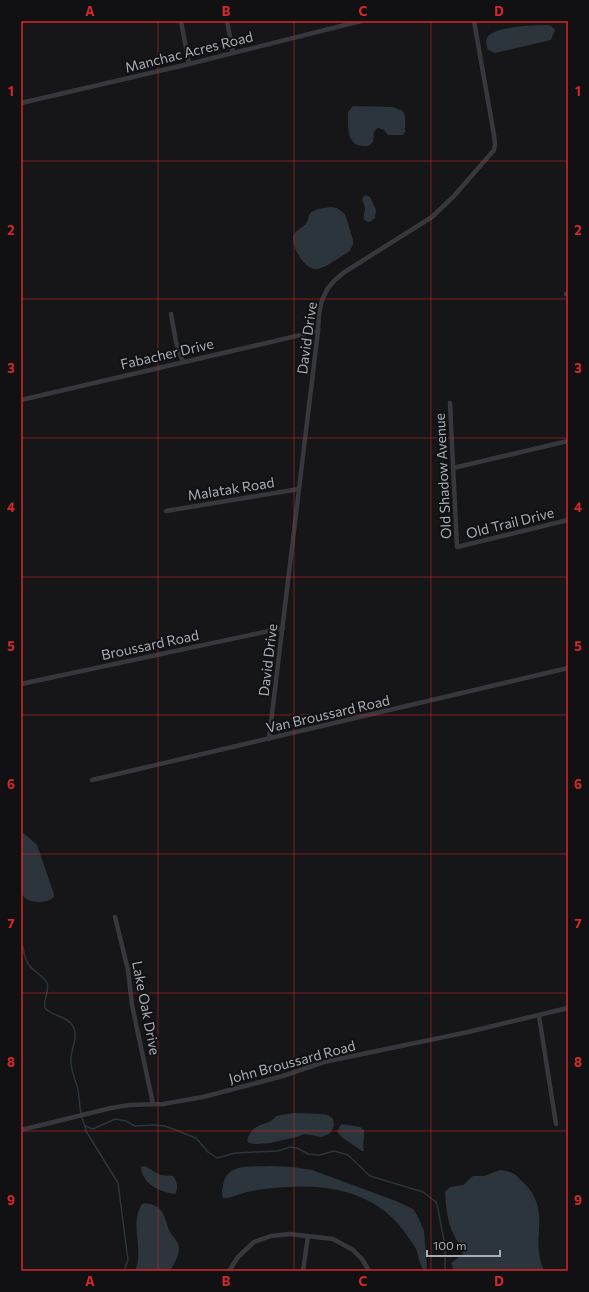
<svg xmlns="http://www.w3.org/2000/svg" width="589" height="1292" viewBox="0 0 589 1292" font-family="Commissioner,sans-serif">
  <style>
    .water { fill: #2c353c }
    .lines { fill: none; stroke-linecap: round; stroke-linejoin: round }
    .stream { stroke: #2c353c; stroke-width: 1.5 }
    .minor { stroke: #37383d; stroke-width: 4.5 }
    .grid { fill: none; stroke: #d62828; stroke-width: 1; stroke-opacity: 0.55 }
    .labels { text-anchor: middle; stroke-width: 4; stroke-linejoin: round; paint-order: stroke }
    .street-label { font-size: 14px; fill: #a8adb8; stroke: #111113 }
    .neatline { fill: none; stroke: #d62828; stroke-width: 1.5 }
    .grid-label { font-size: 13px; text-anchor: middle; font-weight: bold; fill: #d62828 }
  </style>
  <rect width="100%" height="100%" fill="#161618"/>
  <g class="water">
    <path d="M547,25L551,26L555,30L551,40L495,53L488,50C487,46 485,42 487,38C494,25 534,26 547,25Z"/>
    <path d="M353,106L393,107L401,110L404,113L405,117V132L403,135H388L384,130L378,128C370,132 377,139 371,144C368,147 366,146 362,146C346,145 348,124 348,112Z"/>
    <path d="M365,195L370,197L376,210L375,218L370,222C361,221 364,216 365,209C365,206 363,203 362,199Z"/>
    <path d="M332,207L337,208L345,214L353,240V244L350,251C341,256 326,268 317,269C305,271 292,247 293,237C295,230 302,228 306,224C308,221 308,218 309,215C313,208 325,208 332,207Z"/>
    <path d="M21,831L37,845L54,894V897C48,903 32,904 25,898C24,897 22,894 21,892Z"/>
    <path d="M294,1113L323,1114L328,1115L333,1119L334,1126L330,1133L322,1137L304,1134L297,1137L270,1143L257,1144L249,1143L247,1140C255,1119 268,1128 276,1116Z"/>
    <path d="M342,1124L360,1127L364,1130C365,1137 362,1144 364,1151H362L343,1138L337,1132L339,1127Z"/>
    <path d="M145,1166L160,1175L173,1176C177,1181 179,1188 175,1194C160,1192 142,1184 141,1167Z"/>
    <path d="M270,1166L293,1167L312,1170L396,1201L413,1209L418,1217L424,1231L427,1267L426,1271L423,1269C419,1263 419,1256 416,1249C414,1244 409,1239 406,1234C374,1187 317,1182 265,1189C257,1190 248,1191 241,1194C235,1195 229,1199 223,1198C221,1194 222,1190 223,1186C226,1162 252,1167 270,1166Z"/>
    <path d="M500,1170C514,1172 514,1173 524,1183C553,1212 529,1241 544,1270L454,1271L451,1263L463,1254C461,1246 457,1242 454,1235C447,1222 446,1206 445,1192L450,1187L463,1185L473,1176H484Z"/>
    <path d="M143,1203C165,1205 163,1215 170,1232C173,1237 179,1242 179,1248C179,1256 174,1264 170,1271H135C145,1250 128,1221 143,1203Z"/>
  </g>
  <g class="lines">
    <g class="stream">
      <path d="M21,941C24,949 24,959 29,965C34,972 43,975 47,983C50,990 43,999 45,1008C53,1017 66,1015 73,1026C79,1037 71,1048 71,1059C70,1070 76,1080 78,1090C80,1102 79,1114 85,1126L93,1129L115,1119L126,1121L135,1126L154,1125L165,1126L196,1138L208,1152L217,1158L235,1153L278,1151L290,1147L297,1148L308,1154L320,1155L334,1151L348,1155L370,1176L423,1192L436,1202L438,1209L445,1246V1271"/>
      <path d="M85,1126L86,1131L118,1183L128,1260L124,1271"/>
    </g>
    <g class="minor">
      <path d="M181,21L189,64"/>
      <path d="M227,21L233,53"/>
      <path d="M21,103L189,64L361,21"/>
      <path d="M566,294H568"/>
      <path d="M171,314L176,342L183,362"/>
      <path d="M21,400L318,331"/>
      <path d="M450,403L457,547L568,520"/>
      <path d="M453,468L568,441"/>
      <path d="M166,511L299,489"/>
      <path d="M21,684L283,628"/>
      <path d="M269,739L318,331L319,314L322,300L328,288L334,281L343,273L432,217L454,196L494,150L495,144L494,135L474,21"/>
      <path d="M92,780L568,668"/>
      <path d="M115,917L128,970L132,1005L153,1104"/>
      <path d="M539,1016L556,1124"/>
      <path d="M21,1130L111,1108L129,1105L163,1104L203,1097L283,1076L324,1062L468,1032L568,1008"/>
      <path d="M229,1271L238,1257L254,1242L271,1236L290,1234L333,1239L353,1250L362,1259L369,1271"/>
      <path d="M303,1271L308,1236"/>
    </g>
  </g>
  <path class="grid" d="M158,21V1271M294,21V1271M431,21V1271M21,161H568M21,299H568M21,438H568M21,577H568M21,715H568M21,854H568M21,993H568M21,1131H568"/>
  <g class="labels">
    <g class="street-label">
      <text transform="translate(189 52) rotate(-14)" y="5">Manchac Acres Road</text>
      <text transform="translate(307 338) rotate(-82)" y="5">David Drive</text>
      <text transform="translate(167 354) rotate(-13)" y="5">Fabacher Drive</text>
      <text transform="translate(443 476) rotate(-93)" y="5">Old Shadow Avenue</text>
      <text transform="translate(231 489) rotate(-9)" y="5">Malatak Road</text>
      <text transform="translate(510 523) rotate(-14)" y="5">Old Trail Drive</text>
      <text transform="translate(150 645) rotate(-12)" y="5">Broussard Road</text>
      <text transform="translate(268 660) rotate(-83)" y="5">David Drive</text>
      <text transform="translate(328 714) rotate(-13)" y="5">Van Broussard Road</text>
      <text transform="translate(146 1008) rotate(79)" y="5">Lake Oak Drive</text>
      <text transform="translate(292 1062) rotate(-15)" y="5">John Broussard Road</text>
    </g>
  </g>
  <rect width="589" height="1292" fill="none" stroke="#111113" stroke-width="44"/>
  <path d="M427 1250v6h73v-6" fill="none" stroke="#a8adb8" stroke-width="2"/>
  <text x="433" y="1250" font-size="12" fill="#a8adb8" stroke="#111113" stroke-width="3" paint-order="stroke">100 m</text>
  <rect x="22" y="22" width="545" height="1248" class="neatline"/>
  <g class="grid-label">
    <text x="90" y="16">A</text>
    <text x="226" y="16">B</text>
    <text x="363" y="16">C</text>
    <text x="499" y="16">D</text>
    <text x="11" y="96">1</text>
    <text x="578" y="96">1</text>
    <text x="11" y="235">2</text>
    <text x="578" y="235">2</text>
    <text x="11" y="373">3</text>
    <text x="578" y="373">3</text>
    <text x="11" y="512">4</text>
    <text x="578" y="512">4</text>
    <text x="11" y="651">5</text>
    <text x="578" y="651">5</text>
    <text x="11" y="789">6</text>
    <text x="578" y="789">6</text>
    <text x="11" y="928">7</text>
    <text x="578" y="928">7</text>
    <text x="11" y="1067">8</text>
    <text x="578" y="1067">8</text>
    <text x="11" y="1205">9</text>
    <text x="578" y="1205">9</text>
    <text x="90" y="1286">A</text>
    <text x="226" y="1286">B</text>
    <text x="363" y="1286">C</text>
    <text x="499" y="1286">D</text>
  </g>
</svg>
